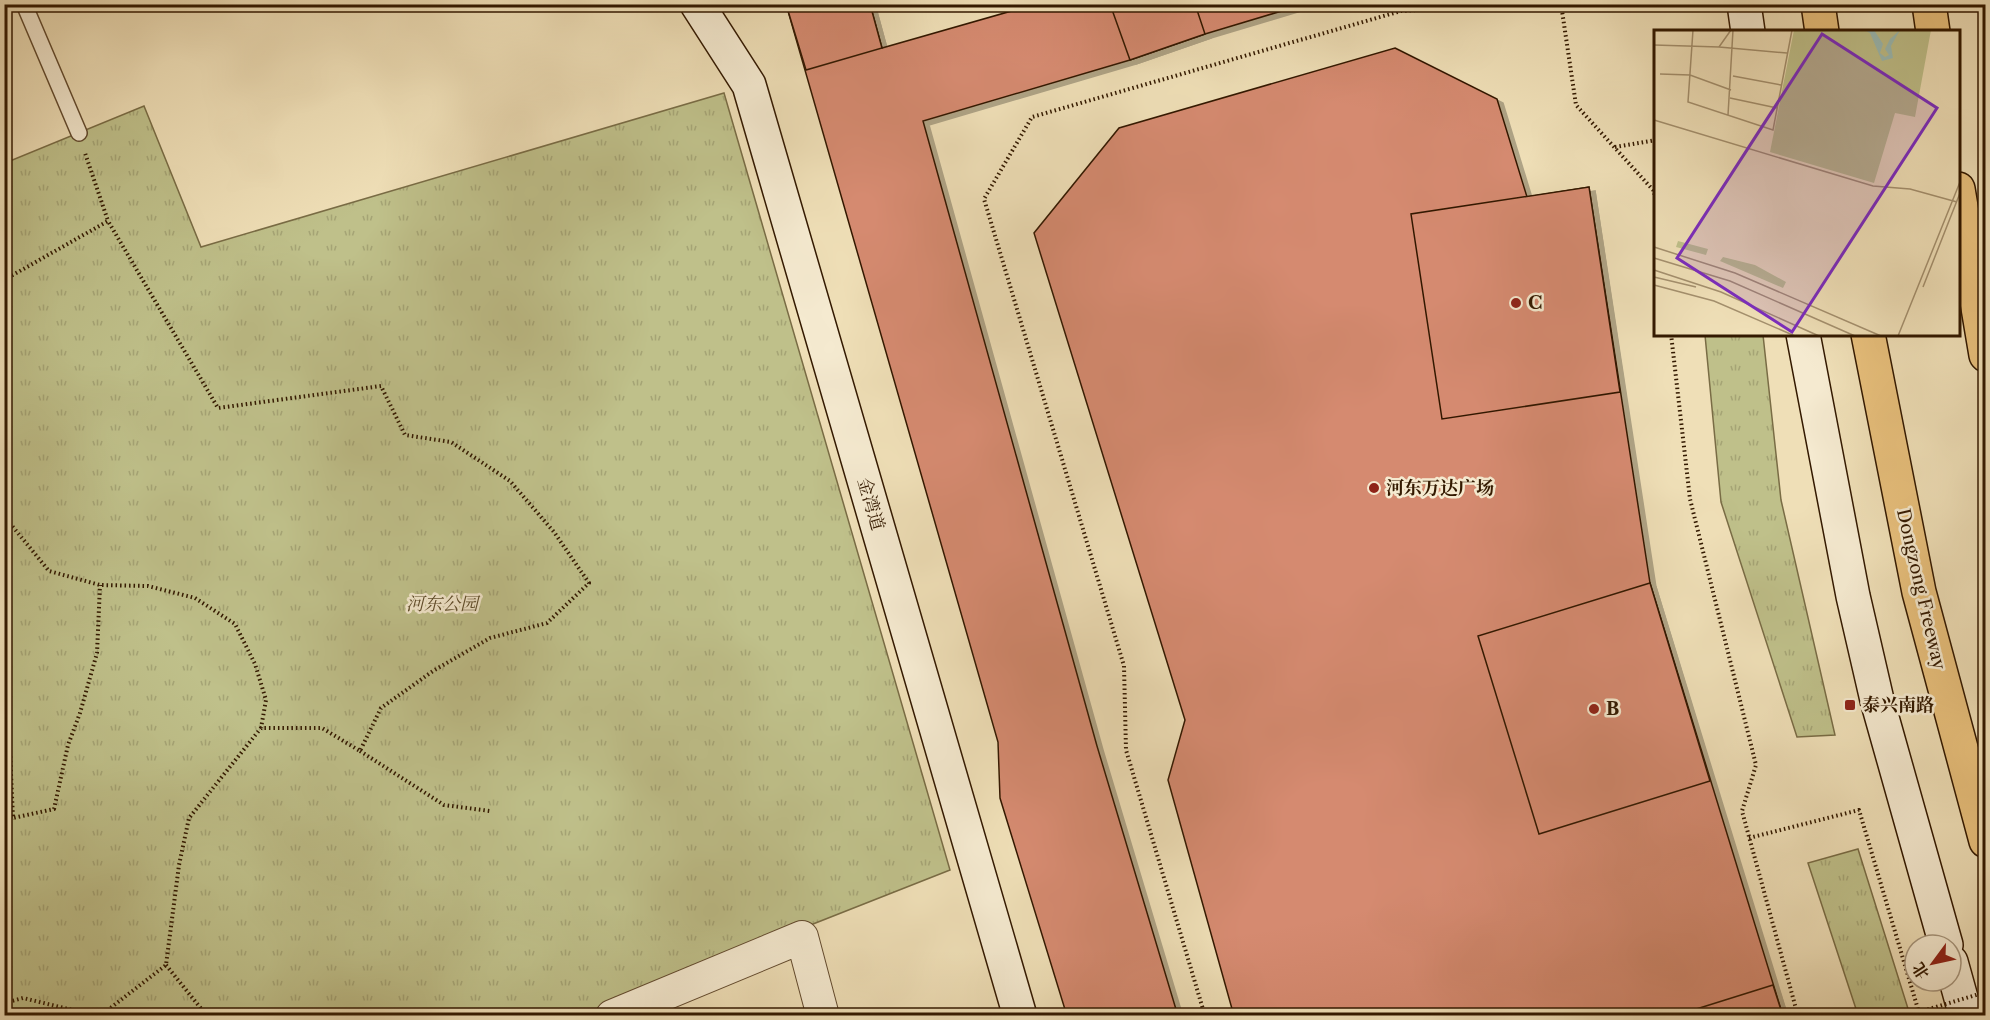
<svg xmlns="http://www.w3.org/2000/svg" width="1990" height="1020" viewBox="0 0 1990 1020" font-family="'Libre Caslon Text','Noto Serif SC',serif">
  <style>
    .park { fill: url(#park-tufts); stroke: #796c45; stroke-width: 1.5 }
    .building { fill: #d58a70; stroke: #331900; stroke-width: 1.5; filter: url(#shadow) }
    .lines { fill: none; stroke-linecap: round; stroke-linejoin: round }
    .lane-casing { stroke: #624a2e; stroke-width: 18 }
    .street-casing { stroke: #624a2e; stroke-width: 34 }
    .secondary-casing { stroke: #331900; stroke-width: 36 }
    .highway-casing { stroke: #331900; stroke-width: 36 }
    .path { stroke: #331900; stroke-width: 4; stroke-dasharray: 1.5 3; stroke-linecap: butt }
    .lane { stroke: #f5ead0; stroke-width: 15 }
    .street { stroke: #f5ead0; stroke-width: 32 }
    .secondary { stroke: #f5ead0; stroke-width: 33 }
    .highway { stroke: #e8c07c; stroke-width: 33 }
    .path-bridge { stroke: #331900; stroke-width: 4; stroke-dasharray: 1.5 3; stroke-linecap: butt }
    .poi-dot { fill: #8f2418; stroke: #f5ead0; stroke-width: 2 }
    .labels { text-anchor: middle; stroke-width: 5; stroke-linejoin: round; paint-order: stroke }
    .poi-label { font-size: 18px; font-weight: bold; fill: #331900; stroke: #f5ead0; text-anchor: start }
    .street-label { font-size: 18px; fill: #331900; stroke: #f5ead0 }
    .park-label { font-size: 18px; font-style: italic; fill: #5d4b29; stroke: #f5ead0 }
    .inset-road { fill: none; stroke: #a4906e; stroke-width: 1.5 }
    .view { fill: #7b2cbf; fill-opacity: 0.15; stroke: #7b2cbf; stroke-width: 3 }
    .inset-edge { fill: none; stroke: #331900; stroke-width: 3 }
  </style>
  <defs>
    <pattern id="park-tufts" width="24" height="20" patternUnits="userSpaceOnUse" patternTransform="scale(1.5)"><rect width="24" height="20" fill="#bfc08a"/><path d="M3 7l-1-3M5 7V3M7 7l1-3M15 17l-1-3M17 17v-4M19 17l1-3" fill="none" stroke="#a5a475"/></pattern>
    <filter id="shadow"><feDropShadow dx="6" dy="4" stdDeviation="0" flood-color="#0004"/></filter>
  </defs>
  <rect width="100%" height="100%" fill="#efdfb7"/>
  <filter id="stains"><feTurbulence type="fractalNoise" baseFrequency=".00333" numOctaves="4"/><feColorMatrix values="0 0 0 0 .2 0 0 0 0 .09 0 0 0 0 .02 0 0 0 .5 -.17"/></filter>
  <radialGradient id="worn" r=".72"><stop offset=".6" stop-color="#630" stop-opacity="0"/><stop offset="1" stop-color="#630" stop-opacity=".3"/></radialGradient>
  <g class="park">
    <path d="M724,93L950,870L582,1015L5,1016V163L144,106L201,247Z"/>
    <path d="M1705,335H1763L1781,500L1835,735L1797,737L1721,502Z"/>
    <path d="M1858,849L1910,1015H1858L1808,863Z"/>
  </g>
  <g class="building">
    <path d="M786,4H870L882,48L1036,4H1305L1205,34L1130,60L923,121L1097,746L1178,1016H1067L1000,798L998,742Z"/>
    <path d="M786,4H870L882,48L806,70Z"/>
    <path d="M1110,4H1195L1205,34L1130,60Z"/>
    <path d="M1395,48L1497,99L1527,197L1589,187L1650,583L1783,1016H1234L1168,780L1185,720L1034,233L1119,128Z"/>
    <path d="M1589,187L1620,392L1442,419L1411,214Z"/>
    <path d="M1650,583L1710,781L1539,834L1478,636Z"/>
    <path d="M1773,985L1783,1016H1674Z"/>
  </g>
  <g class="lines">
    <defs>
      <path id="lane" d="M24,4L79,133"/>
      <path id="street" d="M612,1016L802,937L823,1016"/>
      <g id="secondary">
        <path d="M697,4L749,85L1020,1016"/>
        <path d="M1744,4L1748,32"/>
        <path d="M1803,334L1853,596L1877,700L1946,945"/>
        <path d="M1951,962L1966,1016"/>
      </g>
      <g id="highway">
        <path d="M1818,4L1822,32"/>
        <path d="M1929,4L1933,32"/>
        <path d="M1958,189L1986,355"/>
        <path d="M1868,334L1919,592L1986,841"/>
      </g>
    </defs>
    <use href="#lane" class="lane-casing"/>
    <use href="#street" class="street-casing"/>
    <use href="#secondary" class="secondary-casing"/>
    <use href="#highway" class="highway-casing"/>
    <g class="path">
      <path d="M1561,4L1576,105L1654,191L1656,205"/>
      <path d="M1615,147L1656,140"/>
      <path d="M4,280L108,221L85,153"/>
      <path d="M1671,334L1690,499L1756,765L1742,811L1798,1016"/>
      <path d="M4,516L49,571L100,585L148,586L195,598L235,624L255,664L266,700L261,728"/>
      <path d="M4,745L10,752L13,818L54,809L68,745L80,713L97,653L100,585"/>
      <path d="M360,751L444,805L490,811"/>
      <path d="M4,820L13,818"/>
      <path d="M1749,838L1859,810L1920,1016"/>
      <path d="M166,965L207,1016"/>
      <path d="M4,1003L23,998L97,1016"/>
      <path d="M100,1016L166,965L179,865L189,818L261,728H322L360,751L381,708L433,671L490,638L547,623L589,583L554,532L510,481L451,442L405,435L381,386L218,408L108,221"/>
      <path d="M1205,1016L1126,750L1124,666L984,199L1032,117L1401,11L1506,4"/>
    </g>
    <use href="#lane" class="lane"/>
    <use href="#street" class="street"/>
    <use href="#secondary" class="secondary"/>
    <use href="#highway" class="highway"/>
    <path class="path-bridge" d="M1919,1012L1986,992"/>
  </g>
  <g class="poi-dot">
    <circle cx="1516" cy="303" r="6"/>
    <circle cx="1374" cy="488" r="6"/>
    <rect x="1844" y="699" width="12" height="12" rx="3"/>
    <circle cx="1594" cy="709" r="6"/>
  </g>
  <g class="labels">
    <g class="poi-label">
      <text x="1528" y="309">C</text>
      <text x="1386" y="494">河东万达广场</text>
      <text x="1862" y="711">泰兴南路</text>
      <text x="1606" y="715">B</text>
    </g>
    <g class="street-label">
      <text transform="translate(871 504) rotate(74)" y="6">金湾道</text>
      <text transform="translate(1921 589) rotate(77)" y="6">Dongzong Freeway</text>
    </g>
    <g class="park-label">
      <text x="442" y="610">河东公园</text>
    </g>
  </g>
  <g transform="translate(1654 30)">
    <rect width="306" height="306" fill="#efdfb7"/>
    <path d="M140,0H277L261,87L241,83L220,153L116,122ZM24,211L54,219L52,225L22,217ZM69,227L101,235L132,252L129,258L66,231Z" fill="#bfc08a"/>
    <path d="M210,0H220L229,14L226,23L231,27L235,25L231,19L236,9L246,0L237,16L239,28L228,31L216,3Z" fill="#9bbcb5"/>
    <path class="inset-road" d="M39,0L34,72L119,100L138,0M0,15L65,17L77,0M65,17L133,23M6,44L36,45L77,60M79,46L127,55M76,68L123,78M74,85L79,0M0,90L219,156L256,159L303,172M0,217L81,243L227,306M0,228L76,251L201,306M0,240L67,262L165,306M0,247L42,257M0,255L60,271L141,306M269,257L306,163M244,306L306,152"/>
    <path class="view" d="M168,4L283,78L138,302L23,228Z"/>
    <rect width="306" height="306" class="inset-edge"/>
  </g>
  <rect width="1990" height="1020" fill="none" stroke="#efdfb7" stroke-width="24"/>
  <rect x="6" y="6" width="1978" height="1008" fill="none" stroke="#331900" stroke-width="3"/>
  <rect x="12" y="12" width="1966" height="996" fill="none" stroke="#331900" stroke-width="1.5"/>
  <g transform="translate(1933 963) rotate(237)"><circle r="28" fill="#f5ead0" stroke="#a7967d" stroke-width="1.5"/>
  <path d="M0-4.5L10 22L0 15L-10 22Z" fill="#8f2418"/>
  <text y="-9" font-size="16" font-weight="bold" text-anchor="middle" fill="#331900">北</text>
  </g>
  <rect width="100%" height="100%" filter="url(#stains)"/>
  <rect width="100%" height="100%" fill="url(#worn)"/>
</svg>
